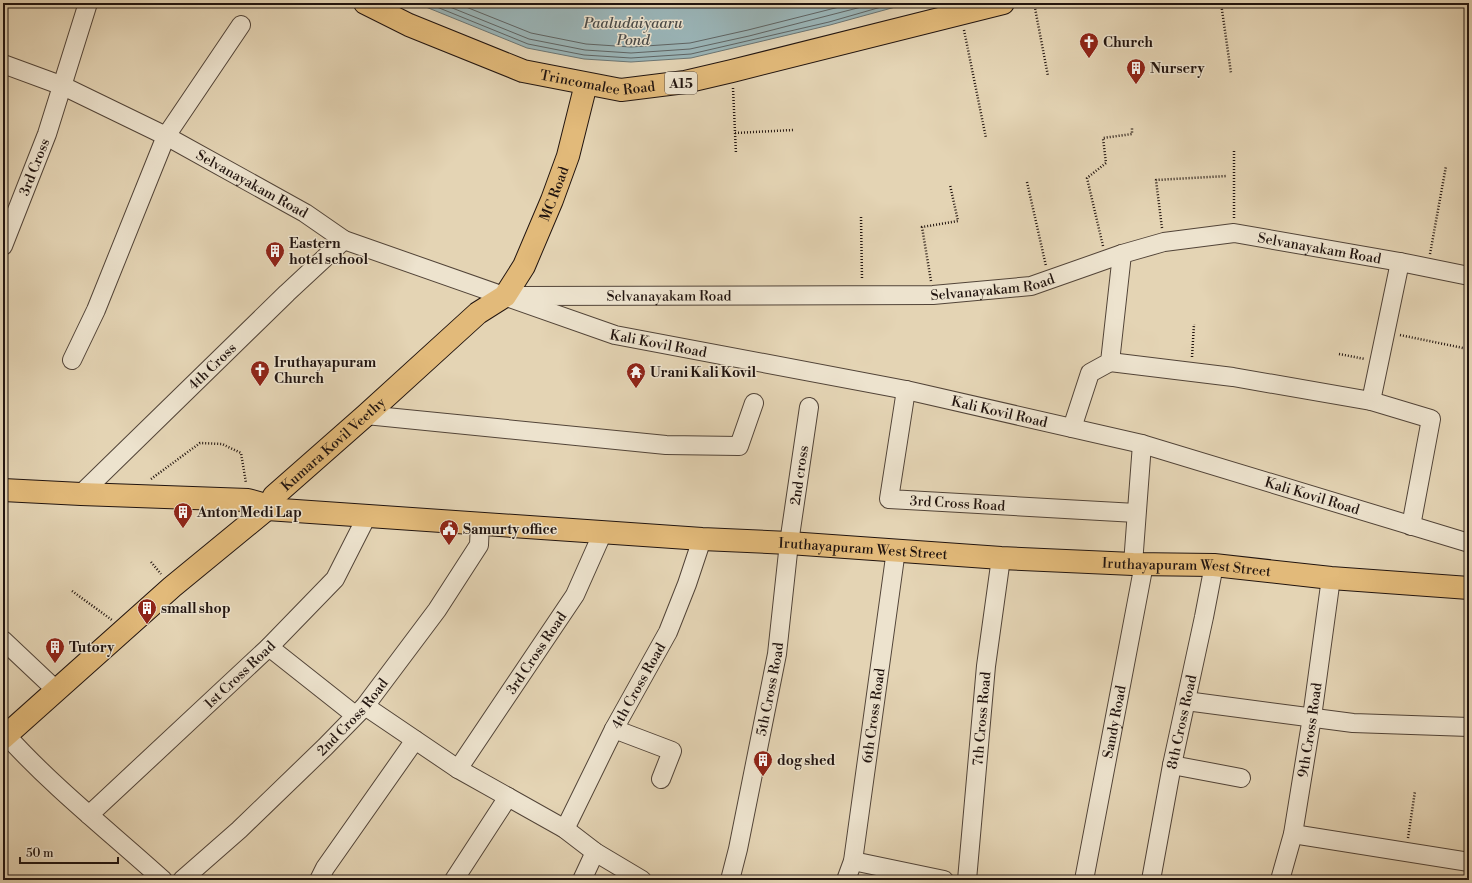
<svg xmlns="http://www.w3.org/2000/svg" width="1472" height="883" viewBox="0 0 1472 883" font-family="'Libre Bodoni',serif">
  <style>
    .water { fill: #9ab5b8; stroke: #6a7574 }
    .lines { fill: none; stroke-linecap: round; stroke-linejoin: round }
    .shore { stroke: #5e6464; stroke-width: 1 }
    .minor-casing { stroke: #524438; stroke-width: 20 }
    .major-casing { stroke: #21140f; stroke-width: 24 }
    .highway-casing { stroke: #21140f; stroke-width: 24 }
    .path { stroke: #21140f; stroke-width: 2.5; stroke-dasharray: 1 2; stroke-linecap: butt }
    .minor { stroke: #ede3ce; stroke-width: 18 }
    .major { stroke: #e2ba7a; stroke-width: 22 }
    .highway { stroke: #e2ba7a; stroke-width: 22 }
    .labels { text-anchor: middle; stroke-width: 3; stroke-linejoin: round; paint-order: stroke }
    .shield { fill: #ede3ce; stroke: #5e5248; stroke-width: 1 }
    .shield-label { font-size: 13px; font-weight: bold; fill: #21140f }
    .poi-label { font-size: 14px; font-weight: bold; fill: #21140f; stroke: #ede3ce; text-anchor: start }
    .street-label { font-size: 14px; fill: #21140f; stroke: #ede3ce }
    .water-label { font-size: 15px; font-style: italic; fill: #4b4c4a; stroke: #ede3ce }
  </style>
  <rect width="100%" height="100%" fill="#e4d4b4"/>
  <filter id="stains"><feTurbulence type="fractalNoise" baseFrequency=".005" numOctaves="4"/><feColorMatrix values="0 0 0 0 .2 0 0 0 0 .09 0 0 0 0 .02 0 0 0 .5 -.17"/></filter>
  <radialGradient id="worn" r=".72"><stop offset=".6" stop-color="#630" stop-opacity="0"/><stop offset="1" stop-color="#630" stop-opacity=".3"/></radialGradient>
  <path class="water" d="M416,3H910L830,25L691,58L631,62L584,59L527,48Z"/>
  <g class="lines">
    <g class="shore">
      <path d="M427,3L528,44L584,55L631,58L691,54L829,22L895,3"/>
      <path d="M440,3L529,39L585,50L631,53L690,49L749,36L877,3"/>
      <path d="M456,3L531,33L586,44L631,47L690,43L748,30L855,3"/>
    </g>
    <defs>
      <g id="minor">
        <path id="s1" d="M3,64L63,86L166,136L305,213L344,240L615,335L906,390L1142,444L1469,543"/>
        <path id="s2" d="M3,246L47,134L88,3"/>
        <path id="s3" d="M516,296L933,295L1031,286L1122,254L1164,242L1234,233L1400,262L1469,276"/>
        <path d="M72,360L96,310L166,136L241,25"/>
        <path d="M1110,362L1233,377L1371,401L1400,262"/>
        <path id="s4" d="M906,390L889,499L1136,513"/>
        <path d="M1371,401L1431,419L1411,526"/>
        <path d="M366,415L666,445L739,446L754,403"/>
        <path d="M1072,428L1090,373L1110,362L1122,254"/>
        <path id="s5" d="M81,494L287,293L344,240"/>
        <path d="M1133,564L1142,444"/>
        <path d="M3,640L56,690"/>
        <path d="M269,647L355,715"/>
        <path d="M1186,701L1353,723L1469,727"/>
        <path d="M365,706L458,769L565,829L595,852L642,880"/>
        <path d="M614,729L672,751L661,779"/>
        <path d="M6,735C54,788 110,832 163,880"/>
        <path d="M1172,765L1241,778"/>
        <path id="s6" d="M458,769L575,595L603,532"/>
        <path id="s7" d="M89,815L269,647L335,579L367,516"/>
        <path id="s8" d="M565,829L614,729L668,632L687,584L702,539"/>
        <path d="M1293,834L1469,862"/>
        <path d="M853,861L944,880"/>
        <path id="s9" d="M182,880L239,830L325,747L365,706L437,610L479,545L480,523"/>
        <path d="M319,880L325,868L415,740"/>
        <path d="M454,880L508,797"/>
        <path d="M582,880L595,852"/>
        <path id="s10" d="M730,880L738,849L777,654L789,543L809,407"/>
        <path id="s11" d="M846,880L853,861L896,550"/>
        <path id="s12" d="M967,880L986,666L1001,558"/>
        <path id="s13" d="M1084,880L1144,564"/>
        <path id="s14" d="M1151,880L1172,765L1204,617L1214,565"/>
        <path id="s15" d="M1280,880L1293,834L1312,717L1331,578"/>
      </g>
      <g id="major">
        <path id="s16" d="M3,490L81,494L248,500L259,503L267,509L702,539L789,543L1001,558L1133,564L1214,565L1331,578L1469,588"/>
        <path id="s17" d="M3,738L172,587L267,509L274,496L366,415L478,313L505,296L524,266L552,200L568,156L586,84"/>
      </g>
      <g id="highway">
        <path id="s18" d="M365,3L409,25L523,71L621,90L685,82L732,71L1003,3"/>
      </g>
    </defs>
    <use href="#minor" class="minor-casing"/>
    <use href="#major" class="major-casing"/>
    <use href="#highway" class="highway-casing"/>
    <g class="path">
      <path d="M1034,3L1048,76"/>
      <path d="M1221,3L1231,73"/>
      <path d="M964,30L986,138"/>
      <path d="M733,88L736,154"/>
      <path d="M735,133L793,130"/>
      <path d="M1234,151V219"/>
      <path d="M1027,182L1046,266"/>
      <path d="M861,217L862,280"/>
      <path d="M1162,228L1156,180L1227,176"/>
      <path d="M1103,246L1087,178L1106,163L1103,138L1132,134V127"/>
      <path d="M1430,254L1446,166"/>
      <path d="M931,281L922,227L958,221L950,185"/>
      <path d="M1400,335L1468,349"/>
      <path d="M1339,354L1365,359"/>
      <path d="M1192,357L1194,324"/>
      <path d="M151,479L200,443L222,444L241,453L246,483"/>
      <path d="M151,562L161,574"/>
      <path d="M72,591L112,620"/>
      <path d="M1408,838L1415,791"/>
    </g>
    <use href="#minor" class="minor"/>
    <use href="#major" class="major"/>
    <use href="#highway" class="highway"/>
  </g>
  <defs>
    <symbol id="church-pin" viewBox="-11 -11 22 30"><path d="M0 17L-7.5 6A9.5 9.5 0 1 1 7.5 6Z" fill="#8f2418" stroke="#ede3ce"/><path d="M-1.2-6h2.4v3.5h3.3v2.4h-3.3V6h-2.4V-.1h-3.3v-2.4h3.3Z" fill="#fff"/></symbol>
    <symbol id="building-pin" viewBox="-11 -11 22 30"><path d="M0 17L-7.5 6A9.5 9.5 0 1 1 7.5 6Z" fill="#8f2418" stroke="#ede3ce"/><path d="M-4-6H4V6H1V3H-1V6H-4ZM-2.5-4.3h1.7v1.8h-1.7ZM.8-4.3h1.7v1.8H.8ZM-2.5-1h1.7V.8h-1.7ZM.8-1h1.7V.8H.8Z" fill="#fff"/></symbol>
    <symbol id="temple-pin" viewBox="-11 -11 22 30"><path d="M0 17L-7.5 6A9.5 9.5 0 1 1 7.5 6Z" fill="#8f2418" stroke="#ede3ce"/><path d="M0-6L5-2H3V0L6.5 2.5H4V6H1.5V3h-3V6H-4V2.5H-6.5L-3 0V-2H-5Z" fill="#fff"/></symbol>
    <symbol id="civic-pin" viewBox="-11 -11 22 30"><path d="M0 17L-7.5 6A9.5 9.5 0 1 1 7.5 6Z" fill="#8f2418" stroke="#ede3ce"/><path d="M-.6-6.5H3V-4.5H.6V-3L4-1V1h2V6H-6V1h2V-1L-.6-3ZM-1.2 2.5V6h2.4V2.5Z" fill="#fff"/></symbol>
  </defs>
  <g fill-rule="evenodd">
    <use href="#church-pin" x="1078" y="31" width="22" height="30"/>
    <use href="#building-pin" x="1125" y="57" width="22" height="30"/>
    <use href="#building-pin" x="264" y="240" width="22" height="30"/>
    <use href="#church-pin" x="249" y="359" width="22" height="30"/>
    <use href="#temple-pin" x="625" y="361" width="22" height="30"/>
    <use href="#building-pin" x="172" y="501" width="22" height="30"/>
    <use href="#civic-pin" x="438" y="518" width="22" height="30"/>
    <use href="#building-pin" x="136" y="597" width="22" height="30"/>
    <use href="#building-pin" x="44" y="636" width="22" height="30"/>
    <use href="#building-pin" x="752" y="749" width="22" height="30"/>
  </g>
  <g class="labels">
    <rect class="shield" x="665" y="72" width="32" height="22" rx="3"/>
    <g class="shield-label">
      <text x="681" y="88">A15</text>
    </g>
    <g class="poi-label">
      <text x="1103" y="47">Church</text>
      <text x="1150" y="73">Nursery</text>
      <text x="289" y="248">Eastern<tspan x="289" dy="16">hotel school</tspan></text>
      <text x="274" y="367">Iruthayapuram<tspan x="274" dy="16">Church</tspan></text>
      <text x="650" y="377">Urani Kali Kovil</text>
      <text x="197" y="517">Anton Medi Lap</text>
      <text x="463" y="534">Samurty office</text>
      <text x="161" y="613">small shop</text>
      <text x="69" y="652">Tutory</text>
      <text x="777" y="765">dog shed</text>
    </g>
    <g class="street-label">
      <text dy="5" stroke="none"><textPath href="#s18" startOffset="248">Trincomalee Road</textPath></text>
      <text dy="5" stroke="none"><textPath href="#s2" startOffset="85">3rd Cross</textPath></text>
      <text dy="5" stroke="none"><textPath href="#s1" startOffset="277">Selvanayakam Road</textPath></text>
      <text dy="5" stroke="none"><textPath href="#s17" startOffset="784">MC Road</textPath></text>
      <text dy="5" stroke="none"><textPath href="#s3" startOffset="813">Selvanayakam Road</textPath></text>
      <text dy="5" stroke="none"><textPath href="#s3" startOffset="477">Selvanayakam Road</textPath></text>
      <text dy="5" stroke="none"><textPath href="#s3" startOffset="153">Selvanayakam Road</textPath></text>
      <text dy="5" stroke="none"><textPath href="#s1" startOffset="716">Kali Kovil Road</textPath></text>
      <text dy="5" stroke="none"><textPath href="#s5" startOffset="183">4th Cross</textPath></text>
      <text dy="5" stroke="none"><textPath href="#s1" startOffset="1064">Kali Kovil Road</textPath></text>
      <text dy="5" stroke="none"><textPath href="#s17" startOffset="443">Kumara Kovil Veethy</textPath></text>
      <text dy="5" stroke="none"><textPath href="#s10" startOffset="411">2nd cross</textPath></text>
      <text dy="5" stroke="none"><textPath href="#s1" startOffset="1388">Kali Kovil Road</textPath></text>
      <text dy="5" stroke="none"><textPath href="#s4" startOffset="179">3rd Cross Road</textPath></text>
      <text dy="5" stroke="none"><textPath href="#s16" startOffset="864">Iruthayapuram West Street</textPath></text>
      <text dy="5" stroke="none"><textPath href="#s16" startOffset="1188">Iruthayapuram West Street</textPath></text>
      <text dy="5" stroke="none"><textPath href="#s6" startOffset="140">3rd Cross Road</textPath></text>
      <text dy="5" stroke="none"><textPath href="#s7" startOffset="206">1st Cross Road</textPath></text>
      <text dy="5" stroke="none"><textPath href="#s8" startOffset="161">4th Cross Road</textPath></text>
      <text dy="5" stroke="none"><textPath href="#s10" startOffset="195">5th Cross Road</textPath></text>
      <text dy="5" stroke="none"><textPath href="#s9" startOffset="236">2nd Cross Road</textPath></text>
      <text dy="5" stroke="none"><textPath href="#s11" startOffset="167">6th Cross Road</textPath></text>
      <text dy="5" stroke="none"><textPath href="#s12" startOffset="162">7th Cross Road</textPath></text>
      <text dy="5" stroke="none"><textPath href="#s13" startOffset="161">Sandy Road</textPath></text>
      <text dy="5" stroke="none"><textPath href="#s14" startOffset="161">8th Cross Road</textPath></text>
      <text dy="5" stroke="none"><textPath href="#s15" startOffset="153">9th Cross Road</textPath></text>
    </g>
    <g class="water-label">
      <text x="633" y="28">Paaludaiyaaru<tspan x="633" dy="17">Pond</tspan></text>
    </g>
  </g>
  <rect width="1472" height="883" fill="none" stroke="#e4d4b4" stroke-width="16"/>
  <rect x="4" y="4" width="1464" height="875" fill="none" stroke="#21140f" stroke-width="2"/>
  <rect x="8" y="8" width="1456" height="867" fill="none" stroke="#21140f"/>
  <path d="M20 857v6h98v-6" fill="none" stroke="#21140f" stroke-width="2"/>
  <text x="26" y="857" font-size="12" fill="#21140f" stroke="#ede3ce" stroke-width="3" paint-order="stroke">50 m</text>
  <rect width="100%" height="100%" filter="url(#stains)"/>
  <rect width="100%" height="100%" fill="url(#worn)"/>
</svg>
